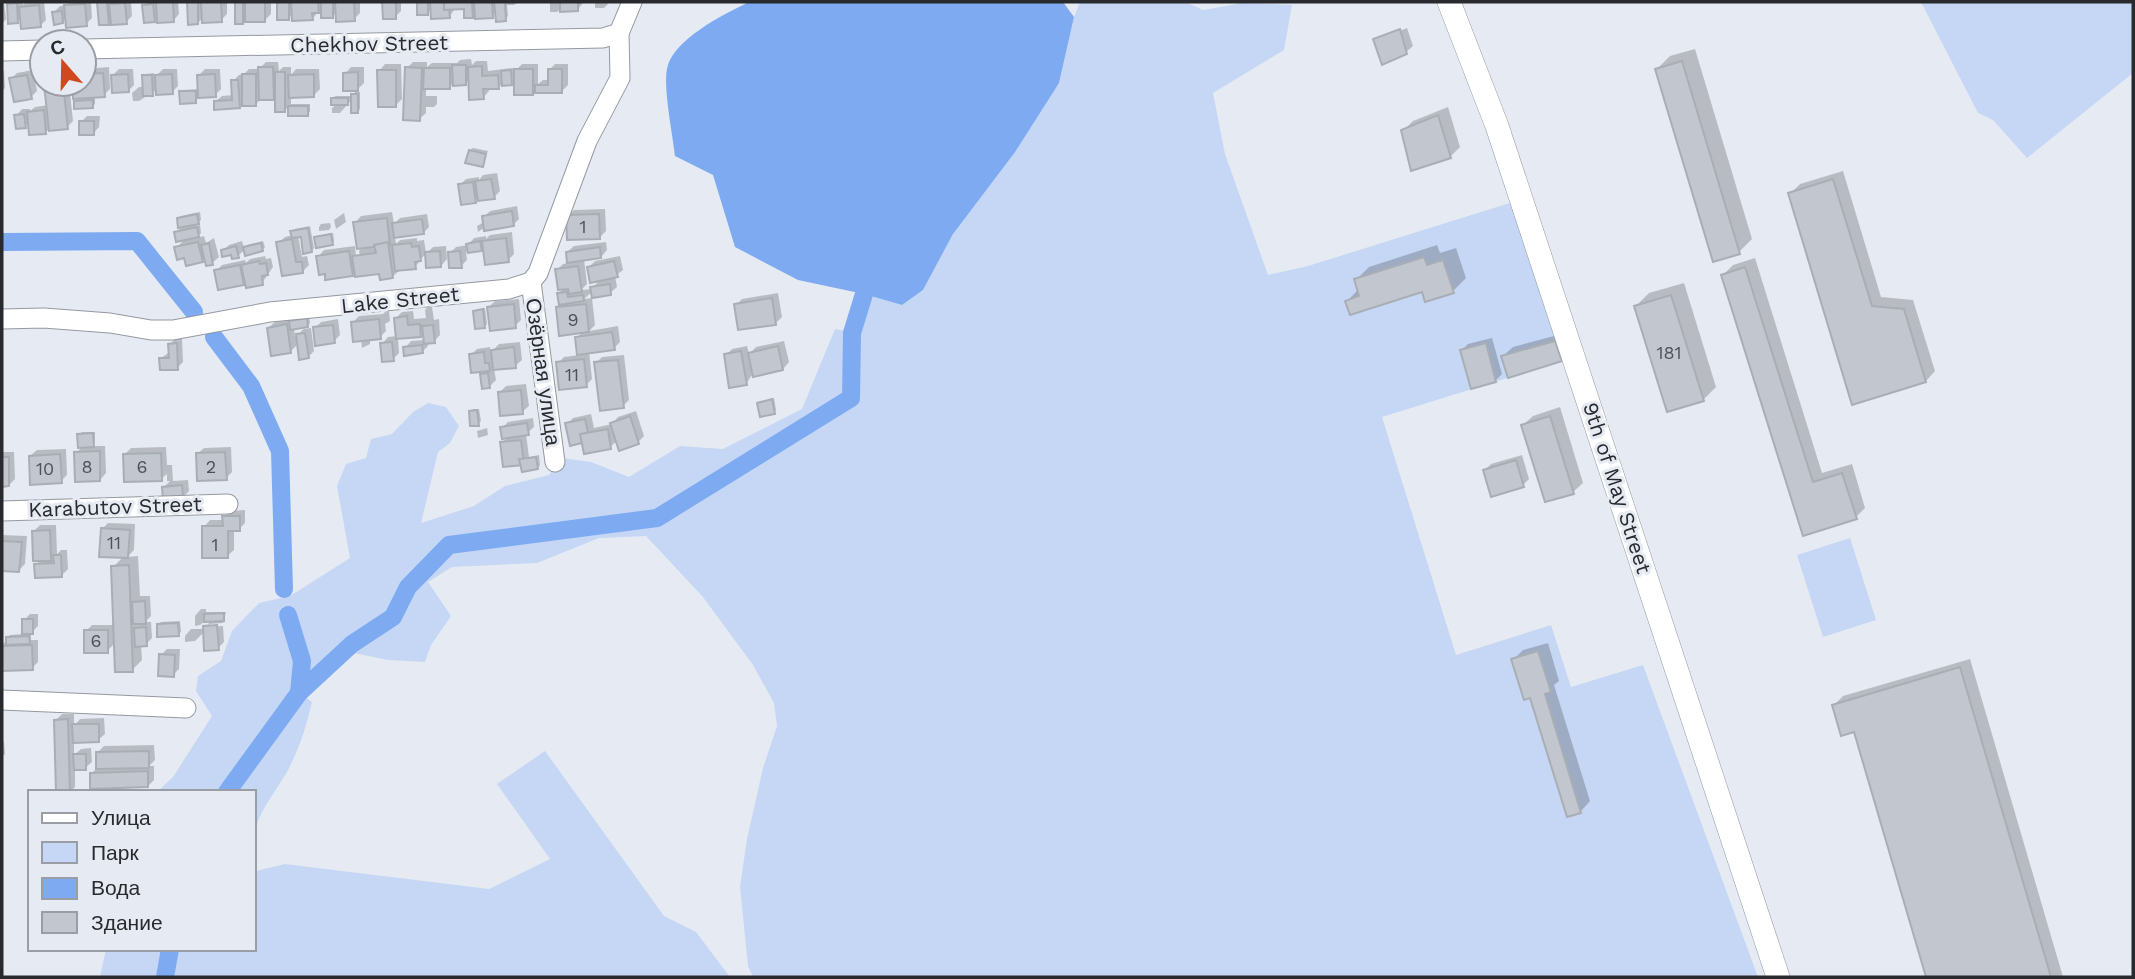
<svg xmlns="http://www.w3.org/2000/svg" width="2135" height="979" viewBox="0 0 2135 979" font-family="'Work Sans',sans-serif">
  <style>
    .green { fill: #c5d7f4 }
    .water { fill: #7daaf1 }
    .shadow { fill: #0003; fill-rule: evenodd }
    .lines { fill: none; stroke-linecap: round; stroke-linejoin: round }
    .canal { stroke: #7daaf1; stroke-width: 18 }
    .building { fill: #c2c7cf; stroke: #a9aeb5; stroke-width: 2 }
    .minor-casing { stroke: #9499a0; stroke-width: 21 }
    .tertiary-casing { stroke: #9499a0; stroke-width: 24 }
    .minor { stroke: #fff; stroke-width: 19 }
    .tertiary { stroke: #fff; stroke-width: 23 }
    .labels { text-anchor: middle; stroke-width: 6; stroke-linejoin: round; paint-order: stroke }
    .number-label { font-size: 18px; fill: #4e5156 }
    .street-label { font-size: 21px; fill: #282a2d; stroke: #e6ebf3 }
  </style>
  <rect width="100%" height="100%" fill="#e6ebf3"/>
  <g class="green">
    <path d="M1080,2H1186L1203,10L1243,3L1292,5L1284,50L1213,93L1225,154L1268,275L1308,266L1513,202L1562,361L1382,417L1456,655L1551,625L1571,687L1643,665L1758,977H753L748,966L740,887L747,839L763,768L777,726L774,703L753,665L703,597L646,536L599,538L537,563L452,567L428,582L451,616L431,645L425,662L388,660L344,651L300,693L312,702C307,723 301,744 291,764C280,788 258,809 254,836V792H157L173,777L212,716L196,691L198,676L221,661L232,631L259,603L290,596L350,558L337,486L346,464L366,458L371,439L392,434L413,412L428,403L446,407L459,426L450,443L438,452L421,523L474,506L505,486L549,475L562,458L591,462L629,477L680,446L723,449L802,409L835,329L852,332L864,294L902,305L923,290L953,234L1059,83L1074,17Z"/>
    <path d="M1921,2H2133V73L2027,158L1993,120L1978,113Z"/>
    <path d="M1850,538L1876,620L1823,637L1797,555Z"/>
    <path d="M545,751L664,916L696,932L730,977H100L106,949H254V863L256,871L285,864L489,889L550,859L497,784Z"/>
  </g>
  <path class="water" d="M749,2H1063L1074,17L1059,83L1015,152L953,234L923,290L902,305L864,294L798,280L735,247L713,175L675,156C673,136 663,88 667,69C672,40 724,14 749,2Z"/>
  <g class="shadow">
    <path d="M2,2H4L6,19L2,24Z"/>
    <path d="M11,2H23V5L26,2H44L46,20L40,26L22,17L17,21L8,4Z"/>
    <path d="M70,2H91L92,18L86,24L67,17L63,22L54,12L60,6L67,5Z"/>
    <path d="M99,2H131L132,16L126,22L112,19L108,23H100Z"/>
    <path d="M178,2L179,14L173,21L159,15L154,20L144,6L147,3Z"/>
    <path d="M189,2H227V14L221,20L203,17L198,23H189Z"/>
    <path d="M236,2H271V14L265,20L247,17L242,22H237Z"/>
    <path d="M278,2H360V13L354,19L337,11L333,16L323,7L312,19L294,13L288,18H279Z"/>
    <path d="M384,2H401V11L395,17H384Z"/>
    <path d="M419,2H518L514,5H507L508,16L505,19L497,11L492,16L477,12L472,16L465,7H456L450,16L432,9L427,13H419Z"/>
    <path d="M550,2H583V3L577,10L562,7L557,12H550Z"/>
    <path d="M595,2H610L604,8H595Z"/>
    <path d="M1407,28L1413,46L1406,52L1375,40L1380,35V39Z"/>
    <path d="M1695,49L1752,239L1739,252L1657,69L1670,56Z"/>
    <path d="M471,59L472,65L476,61H487L488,71L513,68V73L522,64H538V84L543,80H549V70L555,64H568V85L562,91L537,89L532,93L516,78L511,84L489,87V91L483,98L470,79L466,83L453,84L449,87H426V96H437V104L434,107H426V113L419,119L407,68L413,62H427V67L432,63H457L460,60Z"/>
    <path d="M266,62H278L279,71L283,67H291V75L296,69H319L320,89L314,95L291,96V104H310V112L307,114H289V106L285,110L277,98L261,99L256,104H242L239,107L215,102L222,96L234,95L233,81L239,75L244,74L249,69H259Z"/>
    <path d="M385,64H401L402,99L396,105L379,71Z"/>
    <path d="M109,67L110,89L104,95L95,96V104L93,106L75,102L81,97L74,84H84V69Z"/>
    <path d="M351,67H364V83L358,89L345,74Z"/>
    <path d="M119,69H133L134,85L128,91L113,75Z"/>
    <path d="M163,69H177L178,86L172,92L158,89L139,101H133L132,93L139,87H144V76L146,74L154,73V78Z"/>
    <path d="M205,69H220L221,89L215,95L198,96L195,102L181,92L183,90L199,89V75Z"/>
    <path d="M33,70L37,91L31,97L11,79L17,73Z"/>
    <path d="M2,71H4L5,88L2,91Z"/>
    <path d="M46,84H69L73,121L67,127H51L46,132L30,122L25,126L16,116L22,109H30V111L35,107L48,105Z"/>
    <path d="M355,92H360V109L357,112L353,98L340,113H332V108L337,104L333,98L335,96H353Z"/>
    <path d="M1448,107L1460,147L1450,157L1403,131L1413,121Z"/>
    <path d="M87,116H100L99,127L93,134L81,122Z"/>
    <path d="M473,148L488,151L482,165L470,150Z"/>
    <path d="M1843,171L1881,297L1913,300L1935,371L1926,381L1790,194L1800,184Z"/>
    <path d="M497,173L500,191L494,197H479L475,201L460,185L466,179L479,177V180L483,175Z"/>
    <path d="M517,206L519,219L513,225L485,227L478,232L477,226L484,222V217L490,211Z"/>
    <path d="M605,209L606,231L599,238L568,216L574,210Z"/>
    <path d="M200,212L201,220L194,226L200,225L201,233L196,238L204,236L206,243L214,238L219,257L212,263L206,257L202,261L185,256L176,248L185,239L176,232L180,229L178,218L181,216Z"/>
    <path d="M392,212L394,224L400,218L427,214L429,227L423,233L395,237L396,244L400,240L417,238V241L424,240L426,253L415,267L399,271L392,277L380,272L356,271L352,275L326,272L318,257L324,250L355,246L356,257L360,256L359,251L363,247L355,223L361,216Z"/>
    <path d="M344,213L346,222L336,229L334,220Z"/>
    <path d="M330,223L331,227L329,230L319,231V227L321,224Z"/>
    <path d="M310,226L314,248L312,251L302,235H298L302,257L307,256L309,265L303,271L278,243L285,237L293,235L295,229Z"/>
    <path d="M512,232L514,254L508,260L484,246L481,249L466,252L467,260L461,266L450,253L456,247L468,245L474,238L486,236V239L490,235Z"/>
    <path d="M333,233L334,241L332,244L316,238Z"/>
    <path d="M242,241L244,248L247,245L263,241L265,247L262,250L245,249L238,256L223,251L229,245Z"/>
    <path d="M606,242L607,250L601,257L584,259L587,284L581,290L592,289L600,279L589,267L595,261L620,256L623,270L615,276L617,287L610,293L593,291L584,299L592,298L595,325L589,331L618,326L620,342L614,348L589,351L592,379L586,385L558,363L564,357L579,355L576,338L583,332L558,308L560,305L559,293L565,287L557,270L563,264L569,263L567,252L574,246Z"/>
    <path d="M1437,245L1440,253L1456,248L1466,278L1453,291L1423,290L1347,301L1359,289L1356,280L1369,267Z"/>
    <path d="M446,246L447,259L441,266L427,253L433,247Z"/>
    <path d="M265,256L266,259L271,258L273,267L262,283L246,280L243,283L216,271L222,265L245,260L246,263L250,259Z"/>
    <path d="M1755,258L1822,473L1852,464L1865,508L1856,517L1804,534L1723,275L1733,265Z"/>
    <path d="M1684,283L1716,387L1703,400L1636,306L1649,293Z"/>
    <path d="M778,293L782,317L776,323L736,305L742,299Z"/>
    <path d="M519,299L521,320L515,326L489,307L495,301Z"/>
    <path d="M428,307H432L434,320L439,319L440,335L434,341L428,342V346L422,352L405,348L411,341L425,340L424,331L420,335L398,337L399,353L393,359L382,344L388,337L398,336L396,318L402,312L413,311L414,319L426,318L425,310Z"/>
    <path d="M485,308L487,324L485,326L475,311Z"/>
    <path d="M386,311H389L390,321L385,324L386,331L380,337L370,338V344L362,348L361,339L353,322L359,316L383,314Z"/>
    <path d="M309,316L310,323L304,329L311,328L314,351L308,357L299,343L291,351L268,328L275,322ZM307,326L295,337L294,328Z"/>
    <path d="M338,319L340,335L334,341L315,328L321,322Z"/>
    <path d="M1565,333L1570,350L1561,360L1503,356L1513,347Z"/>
    <path d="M176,338H182L183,362L177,368L161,358L170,352V344Z"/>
    <path d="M1492,338L1502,374L1496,380L1462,350L1468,344Z"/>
    <path d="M784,341L789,362L783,369L752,375L746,384L726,355L732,349L747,346L749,354L756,347Z"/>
    <path d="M520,342L522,360L515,366L494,368L496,380L489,387L482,375L487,369L471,355L477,349L490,347V353L499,344Z"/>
    <path d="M624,355L629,400L623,406L596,363L602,357Z"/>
    <path d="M526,384L529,406L522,412L499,393L506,386Z"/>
    <path d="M774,398L776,410L774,412L759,403Z"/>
    <path d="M1560,407L1583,483L1573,492L1523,425L1533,416Z"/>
    <path d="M473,409H479L481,421L478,424L471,412Z"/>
    <path d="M636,411L644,436L638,442L618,440L610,447L583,441L567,424L573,418L591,414L594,428L612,424L618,417Z"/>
    <path d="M533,418L534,427L526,434L529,457L539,455L540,465L538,468L522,464L502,443L509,436L502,428L508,422Z"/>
    <path d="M487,428L488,435L478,438L477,431Z"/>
    <path d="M82,432H95V442L92,446H105L106,473L100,480L76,453L83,446L79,435Z"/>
    <path d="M166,447L167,465H172L173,481L188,480L189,491L183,497L164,487L170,481H167V474L161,479L125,454L131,448Z"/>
    <path d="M231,447L232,472L226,478L197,454L204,448Z"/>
    <path d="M66,449L67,475L61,481L30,456L37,450Z"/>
    <path d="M2,452H14L15,479L9,485H2Z"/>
    <path d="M1522,455L1529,479L1523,485L1485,470L1491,464Z"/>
    <path d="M245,510V523L239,529L234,530V550L227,556L204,527L210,520H224V517L230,511Z"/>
    <path d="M108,523L135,524L134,550L127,557L138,556L140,596H150L151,616L145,622H151L152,638L146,644H141L142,660L132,670L116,642L107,651L86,631L92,625H115L113,567L124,556L102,529Z"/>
    <path d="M40,525H56L57,554L61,550H67L68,569L61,576L36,565L41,559L34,531Z"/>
    <path d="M2,535L27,536L25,564L19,570L2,569Z"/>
    <path d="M201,609H206V612H226L223,623L209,624V627L223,626L224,642L218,648L205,631L195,641L185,642V636L191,629H205L211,620H206L200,625L195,626V616Z"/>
    <path d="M30,614H38V626L31,633V640H38V662L32,668L2,669V646L10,635L24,634V620Z"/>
    <path d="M180,621L181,632L178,634L158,625L161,622Z"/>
    <path d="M1548,643L1559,681L1554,685L1590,801L1581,811L1568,815L1531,696L1513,660L1523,650Z"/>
    <path d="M167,649H180L179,669L173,675L161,655Z"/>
    <path d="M1970,659L2063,977H1927L1856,730L1834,705L1843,696Z"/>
    <path d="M62,714H74V726L80,719L104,718L105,734L98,740L74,741V755L81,749L91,748L92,762L85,768L75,769V787L70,792L56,720Z"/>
    <path d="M2,742H4L5,754L2,757Z"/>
    <path d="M154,745L155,760L149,766H154V780L148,786L92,773L98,767V752L104,746Z"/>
  </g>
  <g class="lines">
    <g class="canal">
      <path d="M2,242L137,241L194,312"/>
      <path d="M214,337L251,386L280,451L284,589"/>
      <path d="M288,615L302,661L299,693"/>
      <path d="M227,792L299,693L352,644L393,617L408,587L449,545L657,518L851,398L852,333L864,294"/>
      <path d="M165,977L170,949"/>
    </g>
  </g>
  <g class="building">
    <path d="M97,2H107L109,25H99Z"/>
    <path d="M156,2H173L174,22L157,23Z"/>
    <path d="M187,2H198V24L188,25Z"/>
    <path d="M201,2H221L222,22L202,23Z"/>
    <rect x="235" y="2" width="8" height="22"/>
    <rect x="245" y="2" width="20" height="20"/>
    <rect x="277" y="2" width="12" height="18"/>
    <path d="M291,2H318L319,13H312L313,20L292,21Z"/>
    <rect x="321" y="2" width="12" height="16"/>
    <path d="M335,2H354L355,21L336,22Z"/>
    <path d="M382,2H396V19H383Z"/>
    <rect x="417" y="2" width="11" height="13"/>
    <path d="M430,2H453V6L449,7L450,18L431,19Z"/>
    <path d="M444,2H472L473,18H464V9L444,10Z"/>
    <path d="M474,2H492L493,18L475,19Z"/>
    <path d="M494,2H505L506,21L496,22Z"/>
    <path d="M560,2H578V11L560,12Z"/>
    <path d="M17,3L18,23L8,24L7,4Z"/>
    <path d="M125,3L127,24L111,25L109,4Z"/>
    <path d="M85,4L87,26L66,28L64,5Z"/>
    <path d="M153,4L155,22L144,23L142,5Z"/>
    <path d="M39,5L41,27L21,29L19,7Z"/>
    <path d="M62,11L63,23L54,25L52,12Z"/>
    <path d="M1400,29L1407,54L1382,65L1373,39Z"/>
    <path d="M1682,61L1740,254L1713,262L1655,69Z"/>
    <path d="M452,65H466V85L453,86Z"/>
    <path d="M482,66V76L498,75L499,89H483L484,99L469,100L468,67Z"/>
    <path d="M258,67H273L274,100H259Z"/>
    <path d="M405,67L422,68L420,121L403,120Z"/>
    <path d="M424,68H450V89H423Z"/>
    <rect x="514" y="69" width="19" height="26"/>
    <path d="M548,69H562V93H535V85H548Z"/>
    <path d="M377,70H396V107H378Z"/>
    <path d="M511,70L512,85L502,86L501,71Z"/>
    <rect x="275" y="72" width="10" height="40"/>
    <path d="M358,72V91H343V73Z"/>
    <path d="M103,73L105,97L73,99V84H84V74Z"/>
    <path d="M128,74L129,92L112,93L111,75Z"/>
    <path d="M172,74L173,94L156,95L155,75Z"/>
    <path d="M215,74L216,97L198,98L197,75Z"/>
    <rect x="242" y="74" width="14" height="32"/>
    <path d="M314,74V97L289,98L288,75Z"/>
    <path d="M27,75L32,99L14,102L9,78Z"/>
    <path d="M142,75H152L153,96H143Z"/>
    <path d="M231,80H238L240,108L214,110V101L232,100Z"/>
    <path d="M44,84H63L68,129L49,131Z"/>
    <path d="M179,91H196V103L180,104Z"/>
    <rect x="351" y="94" width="7" height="19"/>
    <rect x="331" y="98" width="17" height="7"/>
    <path d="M93,100V108L74,109V101Z"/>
    <rect x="288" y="106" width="20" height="10"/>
    <path d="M44,110L46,134L29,135L27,112Z"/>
    <path d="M24,114L26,128L16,129L14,115Z"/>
    <path d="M1438,115L1451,158L1411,171L1401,130Z"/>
    <rect x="79" y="121" width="15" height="14"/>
    <path d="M469,150L486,154L483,167L465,163Z"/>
    <path d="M491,179L495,199L478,201L475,181Z"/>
    <path d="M1833,179L1872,306L1904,309L1926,382L1852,405L1788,193Z"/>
    <path d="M473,182L476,203L461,205L458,184Z"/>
    <path d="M512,211L514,226L484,231L482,216Z"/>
    <path d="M197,214L199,224L178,228L177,218Z"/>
    <path d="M599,214L600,239L567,240L566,215Z"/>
    <path d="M387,218L390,245L357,249L353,222Z"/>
    <path d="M422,219L424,234L394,238L392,223Z"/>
    <path d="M197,227L199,237L176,242L174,232Z"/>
    <path d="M308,228L312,252L303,254L301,237L292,238L290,231Z"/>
    <path d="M331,234L333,245L316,248L314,237Z"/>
    <path d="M506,238L509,262L485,265L482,241Z"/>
    <path d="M292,239L296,262H302L303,273L282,276L276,242Z"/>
    <path d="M480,241L482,251L468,253L466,244Z"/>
    <path d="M198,242L203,262L186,266L184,258L177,260L174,247Z"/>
    <path d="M388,242L393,278L380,280L379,274L355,277L352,256L376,253L374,245Z"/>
    <path d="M209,243L213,265L206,266L201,245Z"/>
    <path d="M261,243L263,251L245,256L243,247Z"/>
    <path d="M411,243L412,247L419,246L421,261L415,262L416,269L395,271L392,245Z"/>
    <path d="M236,246L239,258L232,259L231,255L222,257L221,250Z"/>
    <path d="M600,247L601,258L567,263L566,252Z"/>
    <path d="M349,251L353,276L325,280V274L319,275L316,256Z"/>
    <path d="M440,251L441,267L426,268L425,252Z"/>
    <path d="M460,251L462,268H449L448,252Z"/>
    <path d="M1424,257L1427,265L1443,260L1454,293L1425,302L1422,292L1350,315L1345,301L1359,296L1354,279Z"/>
    <path d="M259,261L260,264L266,263L268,275L262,276L263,285L246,288L241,265Z"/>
    <path d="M614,261L618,277L590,283L587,267Z"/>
    <path d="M240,265L244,285L218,290L214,270Z"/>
    <path d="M578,266L582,292L569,294L568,289L558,290L555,269Z"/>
    <path d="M1745,267L1813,482L1842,473L1857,519L1803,536L1721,275Z"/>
    <path d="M610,284L611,295L592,298L590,287Z"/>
    <path d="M567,292L568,297L583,295L584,301L559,305L557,293Z"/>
    <path d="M1671,295L1704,401L1667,412L1634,306Z"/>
    <path d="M772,298L776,325L738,330L734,304Z"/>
    <path d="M514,304L516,328L490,331L487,307Z"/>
    <path d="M586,304L589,332L559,336L556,307Z"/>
    <path d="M483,309L485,328L475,329L473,311Z"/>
    <path d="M407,316L408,325L420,324L421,337L396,339L394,318Z"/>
    <path d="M307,318L308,327L290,330L289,321Z"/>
    <path d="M379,319L381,339L353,342L351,322Z"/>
    <path d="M287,324L291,353L271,356L267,328Z"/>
    <path d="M333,325L335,343L315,346L313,327Z"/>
    <path d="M433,325L435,343L424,344L422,326Z"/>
    <path d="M612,332L615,350L577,355L575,337Z"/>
    <path d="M305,333L309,358L299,360L296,334Z"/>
    <path d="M1555,341L1562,361L1508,378L1501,356Z"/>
    <path d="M392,342L394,361L382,362L380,343Z"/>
    <path d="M177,343L178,370H160L159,358H169L168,344Z"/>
    <path d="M1486,343L1496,382L1471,389L1460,350Z"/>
    <path d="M422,345L423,353L404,356L403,347Z"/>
    <path d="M778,346L783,370L753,377L748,353Z"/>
    <path d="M514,347L516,368L493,370L491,350Z"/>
    <path d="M741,351L747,385L729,388L724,354Z"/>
    <path d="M484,352L485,363H489L490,371L471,373L469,354Z"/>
    <path d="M584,359L587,387L559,390L556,362Z"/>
    <path d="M618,360L624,408L600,411L594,362Z"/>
    <path d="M488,373L490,388L482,389L480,374Z"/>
    <path d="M521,390L523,414L500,416L498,392Z"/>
    <path d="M772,399L775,414L760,417L757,403Z"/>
    <path d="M477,410L479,426H470L469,411Z"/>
    <path d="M630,416L639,444L619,451L610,423Z"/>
    <path d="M1550,416L1574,494L1545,502L1521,425Z"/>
    <path d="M585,419L590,441L570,446L565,423Z"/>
    <path d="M527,423L529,435L502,439L500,427Z"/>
    <path d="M608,429L611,449L584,454L580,434Z"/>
    <path d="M93,433L94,447L78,448L77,434Z"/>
    <path d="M521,440L524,465L503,467L500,442Z"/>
    <path d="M100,451V481L75,482L74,452Z"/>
    <path d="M225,452L227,480L197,481L196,453Z"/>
    <path d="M161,453L162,481L124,482L123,454Z"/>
    <path d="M60,454L62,483L30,485L29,456Z"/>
    <path d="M2,457H9V486L2,487Z"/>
    <path d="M536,457L538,469L522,472L519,459Z"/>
    <path d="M1516,460L1524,487L1491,497L1483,470Z"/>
    <path d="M182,485L183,498L163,500L162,487Z"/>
    <path d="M222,516H240V531H228V558H202V526H223Z"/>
    <path d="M101,528L130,530L128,558L99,557Z"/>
    <path d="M50,530L51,561H33L32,531Z"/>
    <path d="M2,541L22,542L19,572L2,571Z"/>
    <path d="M53,555H61L62,577L35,578L34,564L54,563Z"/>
    <path d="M129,565L133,672H115L111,566Z"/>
    <path d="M145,601L146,624H133L132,602Z"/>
    <path d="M224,613V621L204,622V614Z"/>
    <rect x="22" y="619" width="11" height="15"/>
    <path d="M178,623L179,636L157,637V624Z"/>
    <path d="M217,625L219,650L204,651L203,626Z"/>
    <path d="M146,627L147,646L135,647L134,628Z"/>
    <rect x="84" y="630" width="24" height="23"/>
    <path d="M29,636L30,644L6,645V637Z"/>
    <path d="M32,645L33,670L2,671V646Z"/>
    <path d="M1538,651L1551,692L1545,694L1581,813L1567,817L1530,698L1524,700L1511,659Z"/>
    <path d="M159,654L175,655L174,677L158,676Z"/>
    <path d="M1960,667L2051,977H1926L1854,732L1841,736L1832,705Z"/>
    <path d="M68,719L70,792H56L54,720Z"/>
    <path d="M72,724H99V742L73,743Z"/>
    <path d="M149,751V768L96,769V752Z"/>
    <path d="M73,754H86V770H74Z"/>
    <path d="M148,771V787L90,789V773Z"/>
  </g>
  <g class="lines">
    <defs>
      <g id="minor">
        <path d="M84,49L603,38L619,33L632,2"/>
        <path d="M2,51L42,50"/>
        <path d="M531,282L555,462"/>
        <path d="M2,319L44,318L110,323L151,330H173L270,312L509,289L531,282L538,273L587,141L620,78L619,33"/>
        <path d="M2,511L228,504"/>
        <path d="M2,700L186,708"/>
      </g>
      <path id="tertiary" d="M1449,2L1497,126L1778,977"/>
    </defs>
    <use href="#minor" class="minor-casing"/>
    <use href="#tertiary" class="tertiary-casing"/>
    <use href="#minor" class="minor"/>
    <use href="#tertiary" class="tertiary"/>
  </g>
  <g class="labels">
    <g class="number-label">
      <text x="583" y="233">1</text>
      <text x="573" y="326">9</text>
      <text x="1669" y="359">181</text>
      <text x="572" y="381">11</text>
      <text x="87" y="473">8</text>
      <text x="142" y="473">6</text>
      <text x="211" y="473">2</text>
      <text x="45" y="475">10</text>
      <text x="114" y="549">11</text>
      <text x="215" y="551">1</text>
      <text x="96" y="647">6</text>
    </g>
    <g class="street-label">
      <text transform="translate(369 44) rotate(-1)" y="7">Chekhov Street</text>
      <text transform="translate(400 300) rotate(-6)" y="7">Lake Street</text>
      <text transform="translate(543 372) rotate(82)" y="7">Озёрная улица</text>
      <text transform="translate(1617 488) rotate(72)" y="7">9th of May Street</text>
      <text transform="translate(115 507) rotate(-2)" y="7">Karabutov Street</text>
    </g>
  </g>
  <rect width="2135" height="979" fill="none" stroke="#282a2d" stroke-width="7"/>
  <rect x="28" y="790" width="228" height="161" fill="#e6ebf3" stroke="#9a9ea4" stroke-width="2"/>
  <rect x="42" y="813" width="35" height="10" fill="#ffffff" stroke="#9a9ea4" stroke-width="2"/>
  <text x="91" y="825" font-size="21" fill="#282a2d">Улица</text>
  <rect x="42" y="842" width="35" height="21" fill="#c5d7f4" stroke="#9a9ea4" stroke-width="2"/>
  <text x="91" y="860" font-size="21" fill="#282a2d">Парк</text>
  <rect x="42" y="878" width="35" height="21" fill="#7daaf1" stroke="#9a9ea4" stroke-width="2"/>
  <text x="91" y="895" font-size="21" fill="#282a2d">Вода</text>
  <rect x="42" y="912" width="35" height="21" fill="#c2c7cf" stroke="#9a9ea4" stroke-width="2"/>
  <text x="91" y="930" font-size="21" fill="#282a2d">Здание</text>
  <g transform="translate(63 63) rotate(340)"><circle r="33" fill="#e6ebf3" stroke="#9a9ea4" stroke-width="2"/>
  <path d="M0-5L12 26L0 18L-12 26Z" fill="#d0481d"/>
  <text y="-10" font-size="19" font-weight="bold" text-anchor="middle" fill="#282a2d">С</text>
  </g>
</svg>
